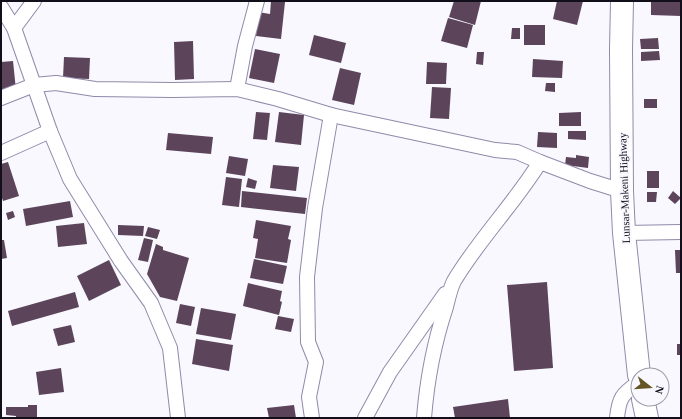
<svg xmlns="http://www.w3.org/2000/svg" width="682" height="419" viewBox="0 0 682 419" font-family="'Times New Roman',serif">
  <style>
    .building { fill: #5c445b }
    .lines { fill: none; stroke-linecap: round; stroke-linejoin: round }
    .minor-casing { stroke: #9289a9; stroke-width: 16 }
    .primary-casing { stroke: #9289a9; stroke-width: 24 }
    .minor { stroke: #fff; stroke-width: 14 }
    .primary { stroke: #fff; stroke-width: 22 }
    .labels { text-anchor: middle; stroke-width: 4; stroke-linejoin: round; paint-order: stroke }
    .street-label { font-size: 11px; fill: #120e1a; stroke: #f9f8ff }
  </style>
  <rect width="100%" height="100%" fill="#f9f8ff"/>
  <g class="building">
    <path d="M271,1L285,2L281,39L256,36L258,12L270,14Z"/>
    <path d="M454,1H481L475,25L449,17Z"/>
    <path d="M557,1H583L577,25L553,19Z"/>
    <path d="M651,1H681V16L651,15Z"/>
    <path d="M448,18L473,25L467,48L441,41Z"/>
    <rect x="524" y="25" width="21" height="20"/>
    <path d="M512,28H520V39H511Z"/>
    <path d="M314,35L346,43L341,63L309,55Z"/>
    <path d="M658,38L659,49H641L640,39Z"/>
    <path d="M193,41L194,79L175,80L174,42Z"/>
    <path d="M255,49L280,54L274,83L249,78Z"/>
    <path d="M659,51L660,60L641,61V52Z"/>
    <path d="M477,52H484L483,65L476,64Z"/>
    <path d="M64,57L90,58L89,79L63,78Z"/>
    <path d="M533,59L563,61L562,78L532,77Z"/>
    <path d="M13,61L16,90L1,91V62Z"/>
    <path d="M427,62L447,63L446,84H426Z"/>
    <path d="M340,68L361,73L354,105L332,100Z"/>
    <path d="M546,83H555V92L545,91Z"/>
    <path d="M432,87L451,88L449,119L430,118Z"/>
    <rect x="644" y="99" width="13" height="9"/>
    <path d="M256,112L270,113L267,140L253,139Z"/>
    <path d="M279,112L304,115L301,145L275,142Z"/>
    <path d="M581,112V126H559V113Z"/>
    <path d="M568,131H586V140L568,139Z"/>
    <path d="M538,132L557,133V148L537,147Z"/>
    <path d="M168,133L213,137L211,154L166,150Z"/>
    <path d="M576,155L589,157L588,168L565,165L566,157L576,158Z"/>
    <path d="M229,156L248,159L245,176L226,173Z"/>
    <path d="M8,162L19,196L3,201L1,195V164Z"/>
    <path d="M273,165L299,167L296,191L270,188Z"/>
    <rect x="647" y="171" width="12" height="17"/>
    <path d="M226,177L242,179L239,207L222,205Z"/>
    <path d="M248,178L257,181L255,189L246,187Z"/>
    <path d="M242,191L307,198L305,214L241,207Z"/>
    <path d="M673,191L681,198L675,204L668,198Z"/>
    <path d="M647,192H657L656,202H647Z"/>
    <path d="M70,201L73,217L26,226L23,209Z"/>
    <path d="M13,211L15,217L8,220L6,213Z"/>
    <path d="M256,220L291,226L288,239L291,240L287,263L255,258L258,239L253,238Z"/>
    <path d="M84,223L87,244L58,247L56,226Z"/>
    <path d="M118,225L144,226L143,236L118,235Z"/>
    <path d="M148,227L160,230L157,239L145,236Z"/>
    <path d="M144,238L153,240L148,262L138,260Z"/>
    <path d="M1,240H4L7,258L1,259Z"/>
    <path d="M156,244L163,247V250L189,258L177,301L160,297L147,274Z"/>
    <path d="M675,250H681V273H676Z"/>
    <path d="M254,259L287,266L283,284L250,278Z"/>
    <path d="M109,260L121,285L89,301L77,276Z"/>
    <path d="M547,282L553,368L514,371L507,285Z"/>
    <path d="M248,283L282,291L280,301L282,302L279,315L243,306Z"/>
    <path d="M75,292L79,307L12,326L8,311Z"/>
    <path d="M180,304L195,307L191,326L176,323Z"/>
    <path d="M201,308L236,314L231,340L196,334Z"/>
    <path d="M278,316L294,319L291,332L275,329Z"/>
    <path d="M71,325L75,342L58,346L53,329Z"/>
    <path d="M196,339L233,345L229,371L192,364Z"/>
    <rect x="677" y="344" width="4" height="11"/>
    <path d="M61,368L64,392L39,395L36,372Z"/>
    <path d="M508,399L510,418H455L453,407Z"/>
    <path d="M28,405H37V418H16V416L6,415V407H28Z"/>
    <path d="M294,405L296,418H269L267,408Z"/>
  </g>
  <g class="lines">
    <defs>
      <g id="minor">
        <path d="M1,7L14,28L50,131L70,179L121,261L151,303L170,348L178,418"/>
        <path d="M14,28L34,1"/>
        <path d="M237,89L245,46L257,1"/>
        <path d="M1,98L34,85L56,83L95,89L172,90L237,89L278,99L331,115L495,150L517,152L540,162"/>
        <path d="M1,153L50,131"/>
        <path d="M624,233L681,232"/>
        <path d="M312,418L309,397L316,362L308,342L307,277L315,208L331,115"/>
        <path d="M365,418L390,372L445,294"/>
        <path d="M424,418C427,380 434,343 446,307C448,299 450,289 454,281C479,239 514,204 540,162L590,181L622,191"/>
        <path d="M617,418C619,398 622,394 638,383"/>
      </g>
      <g id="primary">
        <path d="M622,1L621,49L622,191L624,233L639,375"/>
        <path d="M643,399L647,418"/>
      </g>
    </defs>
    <use href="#minor" class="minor-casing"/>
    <use href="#primary" class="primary-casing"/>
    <use href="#minor" class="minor"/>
    <use href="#primary" class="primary"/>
  </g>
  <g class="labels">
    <g class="street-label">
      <text transform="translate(624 188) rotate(-92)" y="4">Lunsar-Makeni Highway</text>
    </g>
  </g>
  <rect width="682" height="419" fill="none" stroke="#120e1a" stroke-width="4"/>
  <g transform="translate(650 387) rotate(107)"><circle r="19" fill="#f9f8ff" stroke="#9d9aa3"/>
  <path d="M0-3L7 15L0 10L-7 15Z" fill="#655522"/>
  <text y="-6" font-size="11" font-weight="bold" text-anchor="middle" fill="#120e1a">N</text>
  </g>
</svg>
